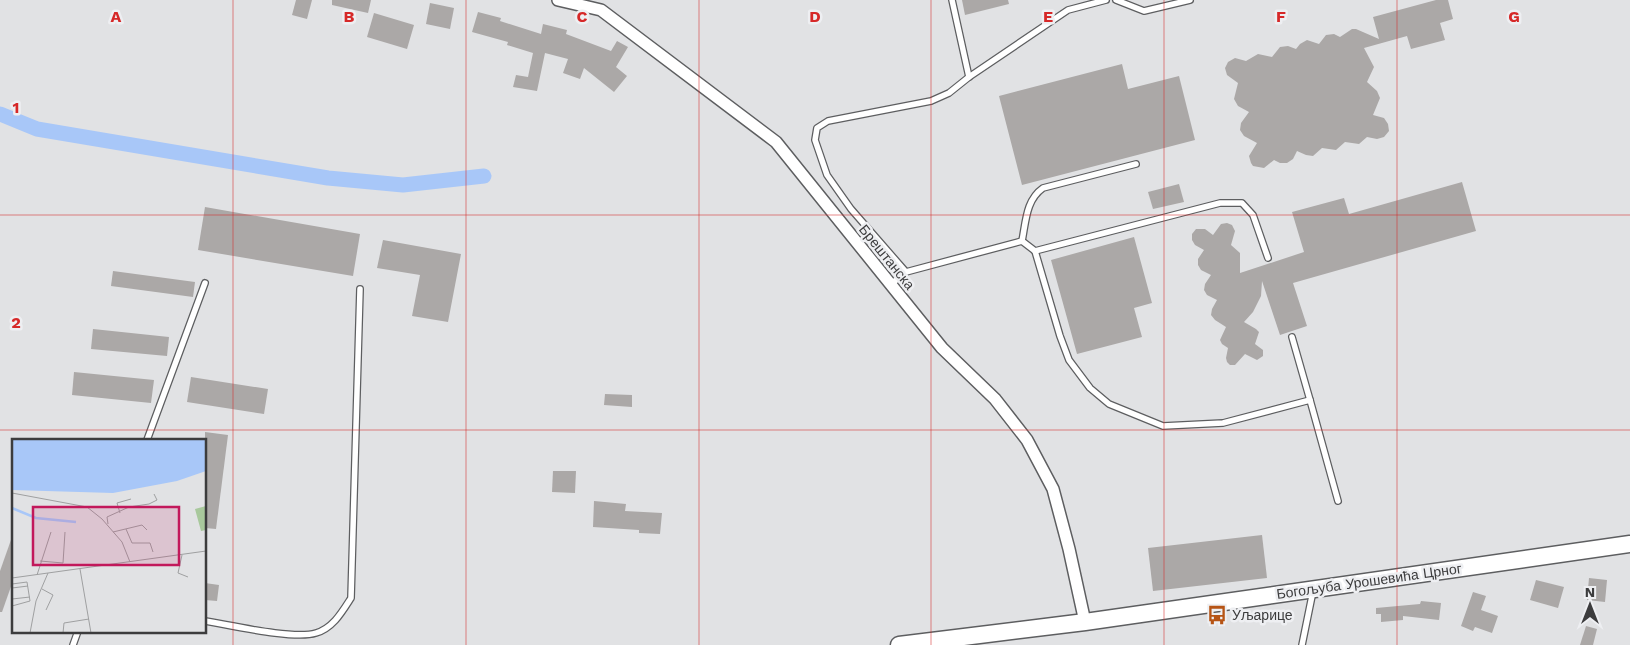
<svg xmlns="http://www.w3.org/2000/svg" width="1630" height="645" viewBox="0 0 1630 645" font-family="'Work Sans',sans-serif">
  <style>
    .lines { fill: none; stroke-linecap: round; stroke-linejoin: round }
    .canal { stroke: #a8c7f8; stroke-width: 15 }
    .building { fill: #aba8a7 }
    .lane-casing { stroke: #5d5e60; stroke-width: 8 }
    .street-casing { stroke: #5d5e60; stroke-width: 14 }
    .secondary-casing { stroke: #5d5e60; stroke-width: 19 }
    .lane { stroke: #fff; stroke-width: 5.5 }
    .street { stroke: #fff; stroke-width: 11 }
    .secondary { stroke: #fff; stroke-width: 16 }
    .grid { fill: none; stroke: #d62828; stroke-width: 1; stroke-opacity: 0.55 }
    .labels { text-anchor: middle; stroke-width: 5; stroke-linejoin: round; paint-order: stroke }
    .street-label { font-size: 14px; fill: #3c3c3d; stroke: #eeeff2 }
    .poi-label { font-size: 14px; fill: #3c3c3d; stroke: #eeeff2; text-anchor: start }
    .inset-river { fill: none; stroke: #a8c7f8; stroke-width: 2.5 }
    .inset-road { fill: none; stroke: #9fa0a1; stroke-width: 1 }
    .view { fill: #c2185b; fill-opacity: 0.15; stroke: #c2185b; stroke-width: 2.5 }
    .inset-edge { fill: none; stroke: #3c3c3d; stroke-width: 2.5 }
    .grid-label { font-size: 16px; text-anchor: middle; font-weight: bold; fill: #d62828; stroke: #eeeff2; stroke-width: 5; stroke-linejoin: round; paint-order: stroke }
  </style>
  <rect width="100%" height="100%" fill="#e1e2e4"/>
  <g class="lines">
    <path class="canal" d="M0,114L37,129L328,178L403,185L484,176"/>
  </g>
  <g class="building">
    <path d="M296,0H312L307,19L292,15Z"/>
    <path d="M332,0H371L368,13L332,5Z"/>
    <path d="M962,0H1008L1009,4L965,15Z"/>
    <path d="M1436,0H1448L1453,19L1440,23L1445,40L1411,49L1407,36L1364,48L1374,67L1367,82L1377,91L1380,98L1373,115L1384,118L1388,124L1389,131L1384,137L1377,139L1367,137L1359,144L1345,142L1336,150L1322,148L1313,156L1306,155L1297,151L1293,159L1287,163H1280L1274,160L1264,168L1253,166L1251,163L1249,156L1257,143L1244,136L1240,130L1241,123L1249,112L1238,106L1234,99L1238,83L1227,75L1225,68L1228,62L1235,58L1246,61L1258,54L1272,57L1280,47L1288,46L1296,49L1300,44L1307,40L1319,44L1326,35L1334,34L1340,37L1352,29H1356L1379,39L1373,17Z"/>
    <path d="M430,3L454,8L450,29L426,24Z"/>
    <path d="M478,12L501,18L500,21L541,34L543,24L567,30L566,34L611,51L617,41L628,47L616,67L627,76L614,92L584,68L580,79L563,73L568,59L545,53L537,91L513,87L516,75L528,77L533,53L507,45L508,42L472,32Z"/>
    <path d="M374,13L414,25L407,49L367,37Z"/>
    <path d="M1122,64L1128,89L1179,76L1195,140L1022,185L999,96Z"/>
    <path d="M1462,182L1476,231L1293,283L1307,326L1280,335L1262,281L1261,296L1253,312L1244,322L1256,329L1259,332L1255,344L1263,350V356L1257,360L1245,354L1235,365H1230L1227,362L1226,358L1228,348L1222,344L1220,340L1226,327L1215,320L1211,315L1212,309L1217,300L1207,295L1204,290L1205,284L1211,275L1201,270L1198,265V259L1204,250L1195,245L1192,240V234L1196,229H1205L1213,235L1221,224L1227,223L1232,225L1235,231L1231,245L1240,253V273L1304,252L1292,212L1344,198L1349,214Z"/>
    <path d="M1179,184L1184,202L1153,209L1148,192Z"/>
    <path d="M205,207L360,234L353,276L198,250Z"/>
    <path d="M1134,237L1152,303L1134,308L1142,337L1077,354L1051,260Z"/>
    <path d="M383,240L461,254L448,322L412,316L420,275L377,268Z"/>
    <path d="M113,271L195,282L193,297L111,286Z"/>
    <path d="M93,329L169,337L167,356L91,349Z"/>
    <path d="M74,372L154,380L151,403L72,395Z"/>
    <path d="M191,377L268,389L264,414L187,402Z"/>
    <path d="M605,394L632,395V407L604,405Z"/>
    <path d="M205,432L228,435L216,529L205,528Z"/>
    <path d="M553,471H576L575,493L552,492Z"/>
    <path d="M594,501L626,504L625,511L662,513L660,534L639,533V530L593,527Z"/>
    <path d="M1262,535L1267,578L1153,591L1148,548Z"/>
    <path d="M12,537H14V578L2,612H0V571Z"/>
    <path d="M1589,578L1607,580L1605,602L1587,600Z"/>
    <path d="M1536,580L1564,587L1558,608L1530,600Z"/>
    <path d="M205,583L219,585L217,601L205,600Z"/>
    <path d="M1473,592L1486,596L1481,610L1498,616L1492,633L1475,627L1473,631L1461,626Z"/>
    <path d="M1421,601L1441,603L1439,620L1403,616V620L1381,622V614H1376V608L1420,604Z"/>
    <path d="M1586,626L1597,629L1593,645H1580Z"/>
  </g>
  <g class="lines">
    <defs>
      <g id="lane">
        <path d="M952,0L969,77"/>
        <path d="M1116,0L1144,11L1190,0"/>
        <path d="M1022,241C1026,221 1026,200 1043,188L1136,164"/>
        <path d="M1035,251L1060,336L1069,360L1090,388L1109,404L1163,426L1223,423L1310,400L1338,501"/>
        <path d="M906,272L851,209L827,175L815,140L817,128L828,121L931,101L949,93L969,77L1068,10L1106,0"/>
        <path d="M890,285L906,272L1022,241L1035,251L1220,203H1242L1253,215L1268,258"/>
        <path d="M1292,337L1310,400"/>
        <path d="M147,440L205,283"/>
        <path d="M205,621C230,625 294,640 316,633C333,628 342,612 351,598L360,289"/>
        <path d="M73,645L78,631"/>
        <path d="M1302,645L1313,591"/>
      </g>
      <path id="street" d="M558,0L601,10L776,142L942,348L995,399L1027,440L1053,489L1069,549L1085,622"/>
      <path id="secondary" d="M899,645L1085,622L1630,544"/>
    </defs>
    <use href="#lane" class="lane-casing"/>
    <use href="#street" class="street-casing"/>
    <use href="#secondary" class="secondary-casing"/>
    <use href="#lane" class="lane"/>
    <use href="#street" class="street"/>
    <use href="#secondary" class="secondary"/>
  </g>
  <path class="grid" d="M233,0V645M466,0V645M699,0V645M931,0V645M1164,0V645M1397,0V645M0,215H1630M0,430H1630"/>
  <defs>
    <symbol id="bus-bare" viewBox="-9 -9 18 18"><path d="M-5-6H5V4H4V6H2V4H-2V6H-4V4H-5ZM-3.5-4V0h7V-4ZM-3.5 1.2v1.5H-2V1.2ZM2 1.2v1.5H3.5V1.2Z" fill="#b65415" stroke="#eeeff2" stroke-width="2.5" paint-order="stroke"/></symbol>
  </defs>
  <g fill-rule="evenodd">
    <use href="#bus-bare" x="1203" y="601" width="28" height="28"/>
  </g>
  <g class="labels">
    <g class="street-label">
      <text transform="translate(887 257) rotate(51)" y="5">Брештанска</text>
      <text transform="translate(1369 581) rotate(-8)" y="5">Богољуба Урошевића Црног</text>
    </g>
    <g class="poi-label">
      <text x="1232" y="620">Уљарице</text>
    </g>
  </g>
  <g transform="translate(12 439)">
    <rect width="194" height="194" fill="#e1e2e4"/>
    <path d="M194,67V91L189,92L183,70Z" fill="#a8c89c"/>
    <path d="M0,0H194V32L165,42L101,54L0,51Z" fill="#a8c7f8"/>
    <path class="inset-river" d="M0,69L24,79L64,83"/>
    <path class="inset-road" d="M0,54L75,68L90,80L110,103L118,123M108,74L105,64L119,60M96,85L95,78L117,68L137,65L145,61L142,55M114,90L120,104H138L141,113M101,93L130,86L135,91M170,116L166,134L176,138M28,122L51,124L53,93M68,130L79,194M25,136L39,93M0,139L194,112M0,145L15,143L18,162L0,167M0,149L16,147M30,150L41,156L34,171M0,160L18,158M18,194L24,162L36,134M51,194L52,184L77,180"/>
    <path class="view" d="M21,68H167V126H21Z"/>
    <rect width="194" height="194" class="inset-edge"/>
  </g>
  <g class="grid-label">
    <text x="116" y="22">A</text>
    <text x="349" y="22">B</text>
    <text x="582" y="22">C</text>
    <text x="815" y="22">D</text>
    <text x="1048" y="22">E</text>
    <text x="1281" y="22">F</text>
    <text x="1514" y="22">G</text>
    <text x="16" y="113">1</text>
    <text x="16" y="328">2</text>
  </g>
  <g transform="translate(1590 605)" stroke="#eeeff2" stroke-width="4" paint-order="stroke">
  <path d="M0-4L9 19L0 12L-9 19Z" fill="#3c3c3d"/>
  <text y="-8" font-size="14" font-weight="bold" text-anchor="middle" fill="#3c3c3d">N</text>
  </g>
</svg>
